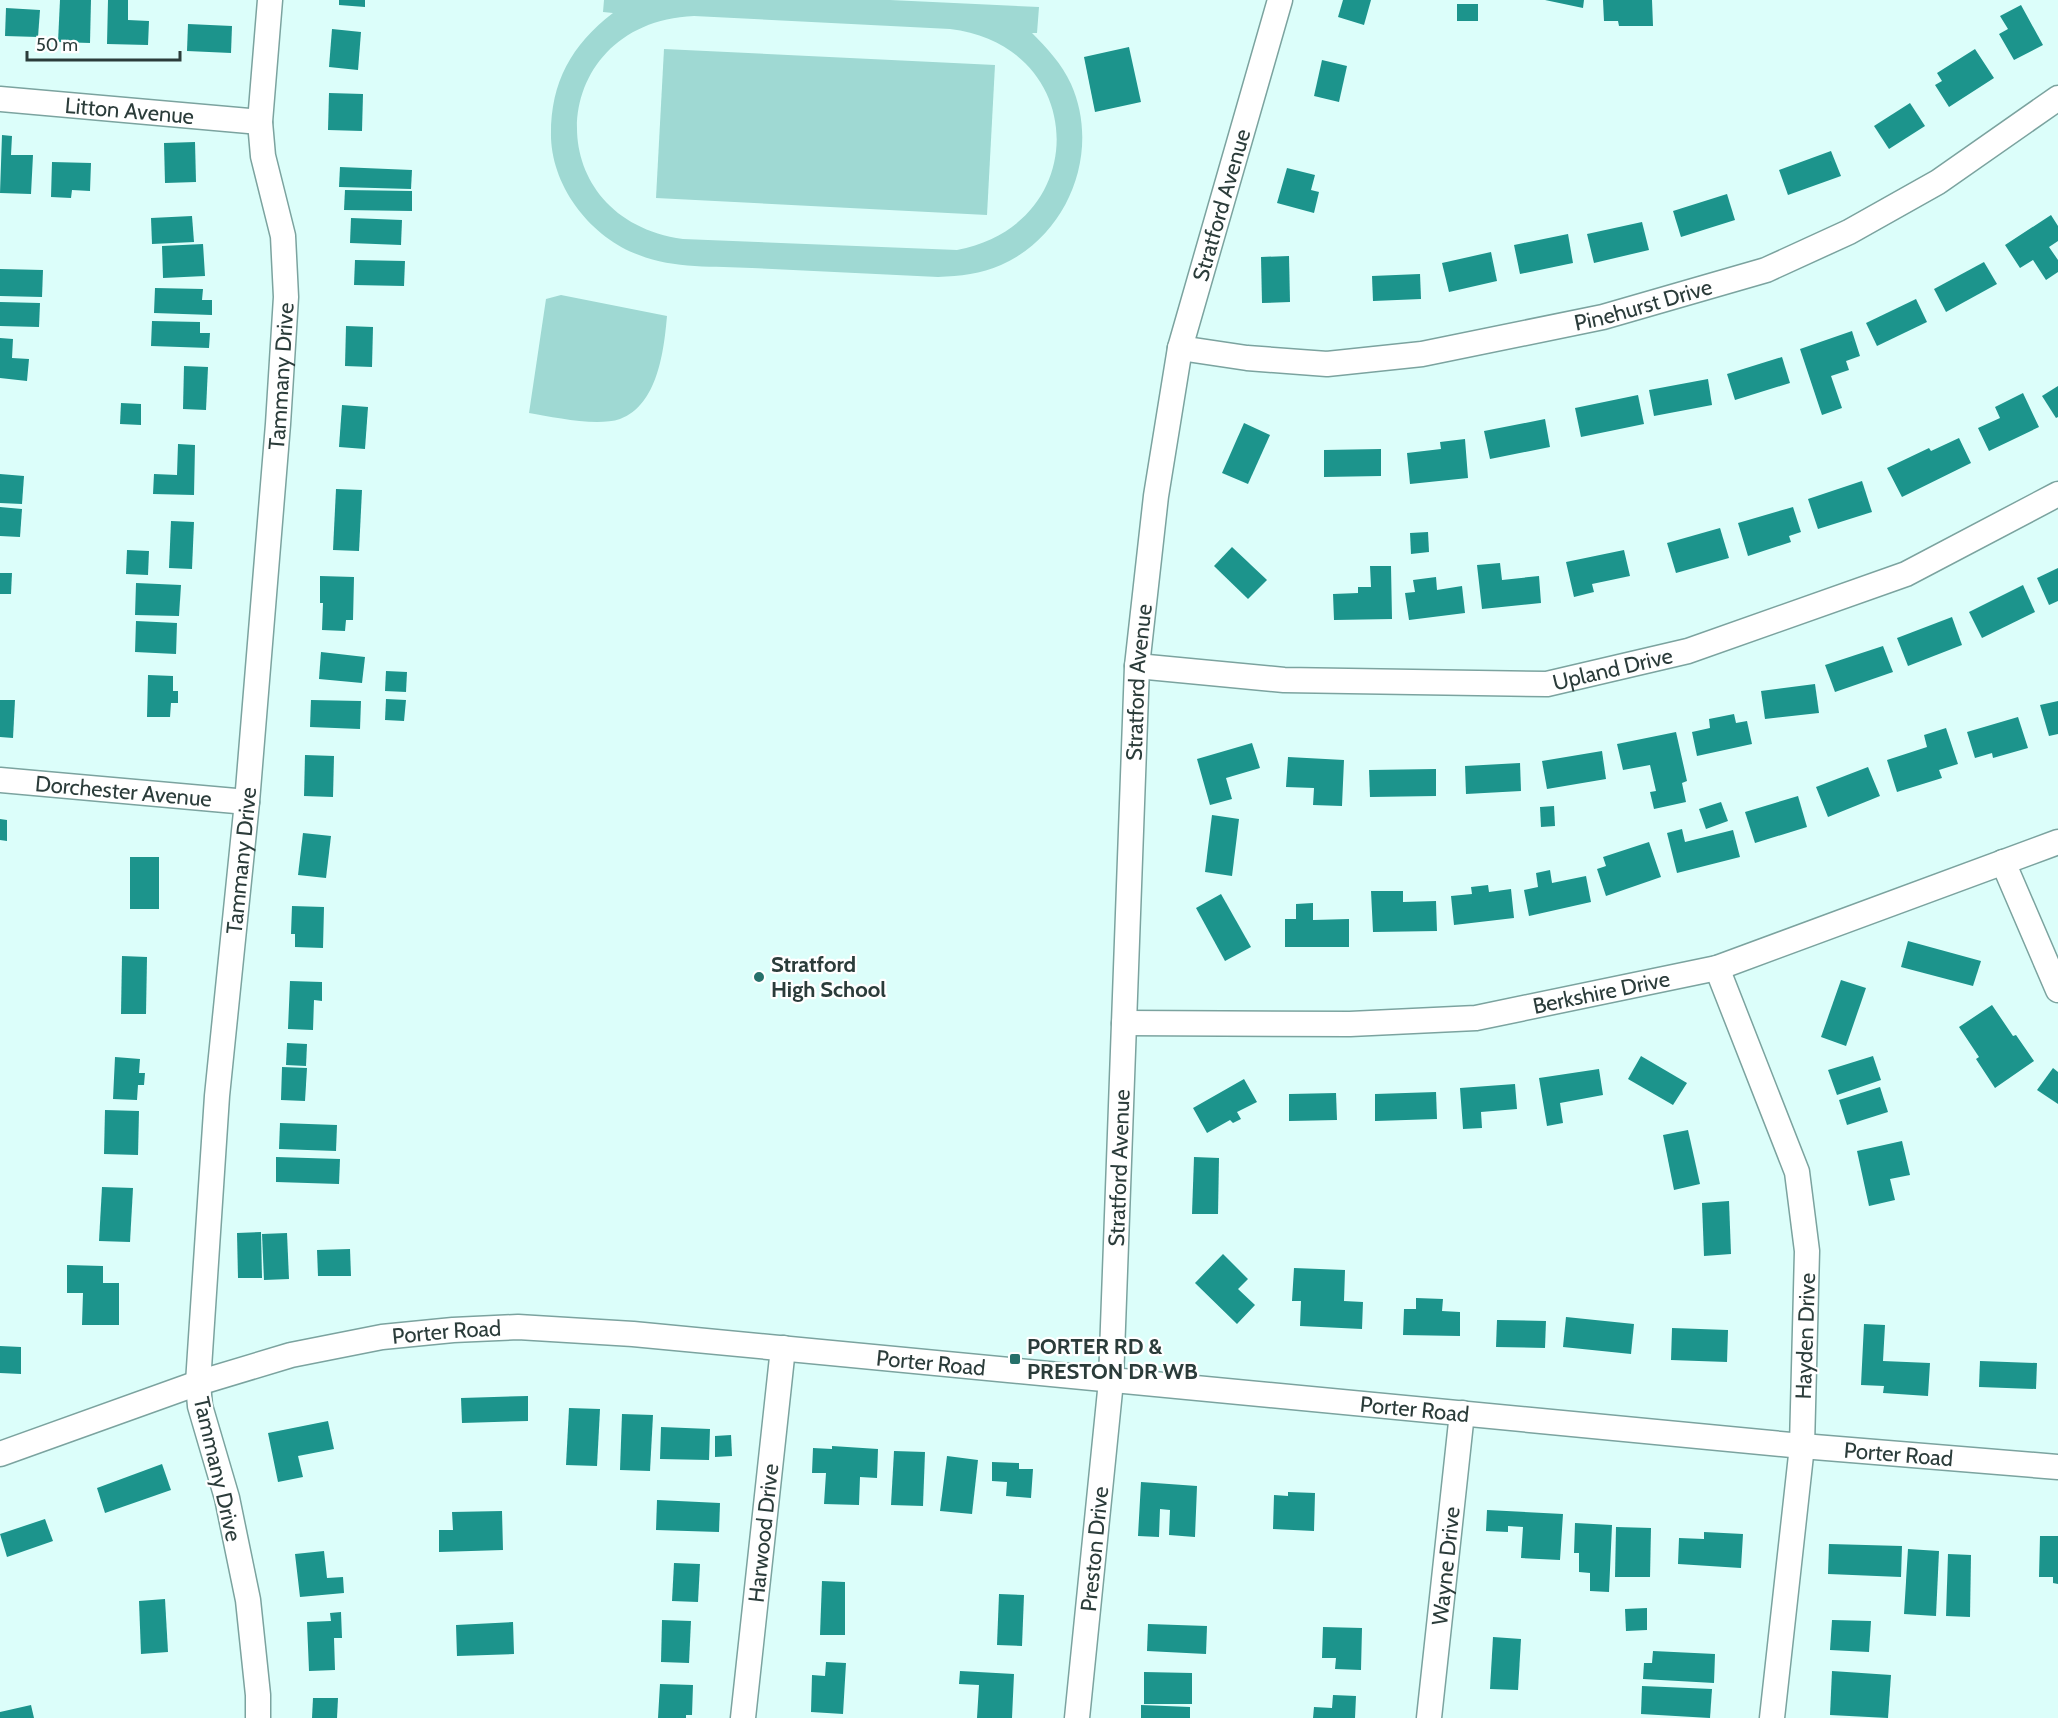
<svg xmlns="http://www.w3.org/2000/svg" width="2058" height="1718" viewBox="0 0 2058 1718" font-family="Cabin,sans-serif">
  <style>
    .green { fill: #9fd9d3; fill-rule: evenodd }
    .building { fill: #1c948c }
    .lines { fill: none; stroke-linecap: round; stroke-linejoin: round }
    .minor-casing { stroke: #7ba39f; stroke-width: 27 }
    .minor { stroke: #fff; stroke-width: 24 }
    .poi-dot { fill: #26706a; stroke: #fff; stroke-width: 2 }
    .labels { text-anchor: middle; stroke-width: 4.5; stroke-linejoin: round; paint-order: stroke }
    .street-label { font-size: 22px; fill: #2b3c3a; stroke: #fff }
    .poi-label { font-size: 22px; font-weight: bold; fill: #2b3c3a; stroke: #fff; text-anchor: start }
  </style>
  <rect width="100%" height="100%" fill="#dcfefa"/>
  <g class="green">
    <path d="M604,0H890L1039,7L1037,33H1032C1047,48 1062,64 1071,84C1101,151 1069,235 1001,265C981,274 960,276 938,277C876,274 814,271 752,268C715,266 674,269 639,255C592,238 553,189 551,138C550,84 570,46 613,13L603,12ZM694,16L950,29C1088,45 1094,224 957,250L683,239C535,219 545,22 694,16Z"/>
    <path d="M664,49L995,65L987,215L656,198Z"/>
    <path d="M561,295L667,316C664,350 658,405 620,419C596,427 554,417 529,413L546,299Z"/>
  </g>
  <g class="building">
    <path d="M60,0H91L90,43L58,42Z"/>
    <path d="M108,0H128V20L149,21L148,45L107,44Z"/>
    <path d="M339,0H365V7L339,5Z"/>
    <path d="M1343,0H1371L1364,25L1338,17Z"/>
    <path d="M1545,0H1584L1583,8Z"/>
    <path d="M1603,0H1652L1653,26H1619L1618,21H1604Z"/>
    <rect x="1457" y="4" width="21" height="17"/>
    <path d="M2021,5L2043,45L2014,60L1999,34L2008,29L2000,16Z"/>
    <path d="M6,8L40,10L38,37L5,36Z"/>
    <path d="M188,24L232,26L231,53L187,51Z"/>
    <path d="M332,29L361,32L358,70L329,67Z"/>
    <path d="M1129,47L1141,102L1095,112L1084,57Z"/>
    <path d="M1975,49L1994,78L1949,107L1935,85L1942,81L1937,73Z"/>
    <path d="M1322,60L1347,66L1339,102L1314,96Z"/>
    <path d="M329,93L363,94L362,131L328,130Z"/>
    <path d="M1910,103L1925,126L1889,149L1874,126Z"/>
    <path d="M2,135L12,136L11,155H33L31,194L0,193Z"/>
    <path d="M195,142L196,182L165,183L164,143Z"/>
    <path d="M1831,151L1841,176L1788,195L1779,170Z"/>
    <path d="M52,162L91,163L90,191L72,190L71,198L51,197Z"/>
    <path d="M340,167L412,170L411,189L339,187Z"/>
    <path d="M1287,168L1315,175L1311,190L1319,192L1314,213L1277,203Z"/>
    <path d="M345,190L412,191V211L344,210Z"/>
    <path d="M1727,194L1735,220L1681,237L1673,211Z"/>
    <path d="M2051,215L2058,226V241L2049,247L2058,260V272L2046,280L2033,260L2020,268L2005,245Z"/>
    <path d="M192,216L194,242L152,244L151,218Z"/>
    <path d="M351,218L402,220L401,245L350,243Z"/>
    <path d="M1642,222L1649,250L1594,263L1587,234Z"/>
    <path d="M1568,234L1573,263L1520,274L1514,245Z"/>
    <path d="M203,244L205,276L163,278L162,246Z"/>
    <path d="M1491,252L1497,281L1449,292L1442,263Z"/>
    <path d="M1289,256L1290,302L1262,303L1261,257Z"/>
    <path d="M355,260L405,261L404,286L354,285Z"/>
    <path d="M1984,262L1997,284L1946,312L1934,289Z"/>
    <path d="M0,269L43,270L42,297L0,296Z"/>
    <path d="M1420,274L1421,299L1373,301L1372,276Z"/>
    <path d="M155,288L203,289L202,300H212V315L154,313Z"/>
    <path d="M1916,299L1927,322L1877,346L1866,323Z"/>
    <path d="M0,302L40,303L39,327L0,326Z"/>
    <path d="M152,321L200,322V333H210L209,348L151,346Z"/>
    <path d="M346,326L373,327L372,367L345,366Z"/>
    <path d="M1852,331L1860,356L1846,361L1849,370L1831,376L1842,408L1822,415L1800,349Z"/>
    <path d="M0,338L13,339L12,358L29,359L27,381L0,378Z"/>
    <path d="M1782,357L1790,383L1735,400L1727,374Z"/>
    <path d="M184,366L208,367L206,410L183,409Z"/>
    <path d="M1708,379L1712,405L1654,416L1649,390Z"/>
    <path d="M2058,386V417L2056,418L2042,396Z"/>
    <path d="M2023,393L2039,427L1989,451L1978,428L2000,418L1995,407Z"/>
    <path d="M1638,395L1644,424L1581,437L1575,408Z"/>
    <path d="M121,403L141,404V425L120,424Z"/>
    <path d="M342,405L368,407L365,449L339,447Z"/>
    <path d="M1545,419L1550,447L1490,459L1484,431Z"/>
    <path d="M1244,423L1270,435L1248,484L1222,473Z"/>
    <path d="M1959,438L1971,463L1902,497L1887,468L1929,448L1931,451Z"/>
    <path d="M1465,439L1468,478L1410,484L1407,453L1441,449L1440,442Z"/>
    <path d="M178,444L195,445L194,495L153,494L154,474L177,475Z"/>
    <path d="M1381,449V476L1324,477V450Z"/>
    <path d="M0,474L24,476L22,504L0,503Z"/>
    <path d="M1862,481L1872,512L1818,529L1808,499Z"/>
    <path d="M336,489L362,490L359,551L333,550Z"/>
    <path d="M0,507L22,509L20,537L0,536Z"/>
    <path d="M1793,507L1801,532L1789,536L1791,542L1748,556L1738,523Z"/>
    <path d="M171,521L194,522L192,569L169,568Z"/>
    <path d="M1720,528L1729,558L1676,573L1667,543Z"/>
    <path d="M1428,532L1429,552L1411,554L1410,533Z"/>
    <path d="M1232,547L1267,580L1248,599L1214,566Z"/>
    <path d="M127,550L149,551L148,575L126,574Z"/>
    <path d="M1624,550L1630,576L1592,584L1594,592L1574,597L1566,562Z"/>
    <path d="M1500,563L1502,580L1539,576L1541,603L1482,609L1477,565Z"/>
    <path d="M1370,566H1391L1392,619L1334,620L1333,594L1358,593V587H1371Z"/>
    <path d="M2058,568V601L2049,605L2037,578Z"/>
    <path d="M0,573H12L11,594H0Z"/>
    <path d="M320,576L354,577L353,620H346L345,631L322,630L323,603H320Z"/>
    <path d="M1436,577L1437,590L1462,586L1465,613L1409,620L1405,593L1415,592L1413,580Z"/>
    <path d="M136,583L181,585L179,616L135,615Z"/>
    <path d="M2023,585L2035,612L1982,638L1969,612Z"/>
    <path d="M1952,617L1962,645L1908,666L1897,638Z"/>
    <path d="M136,621L177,623L176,654L135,652Z"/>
    <path d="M1883,646L1893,672L1835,692L1825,665Z"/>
    <path d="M321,652L365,657L362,683L319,679Z"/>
    <path d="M386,671L407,672L406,692L385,691Z"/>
    <path d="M148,675L173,676V691H178V703H171L170,717H147Z"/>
    <path d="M1815,684L1819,713L1765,719L1761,691Z"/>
    <path d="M386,699L406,700L404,721L385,720Z"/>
    <path d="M0,700H15L13,738L0,737Z"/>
    <path d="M311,700L361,701L360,729L310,727Z"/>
    <path d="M2058,701V734L2049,736L2040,705Z"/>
    <path d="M1734,714L1736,723L1747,721L1752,744L1697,756L1692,732L1710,728L1709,719Z"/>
    <path d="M2018,717L2028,748L1993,758L1992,753L1975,758L1967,732Z"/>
    <path d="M1946,728L1958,764L1939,770L1942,778L1897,792L1887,760L1927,747L1924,735Z"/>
    <path d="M1676,732L1687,781L1682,783L1686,802L1654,809L1650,792L1656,791L1650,765L1623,770L1617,744Z"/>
    <path d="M1252,743L1260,768L1226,778L1232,799L1210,805L1197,759Z"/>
    <path d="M1602,751L1606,779L1547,789L1542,761Z"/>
    <path d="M305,755L334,756L333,797L304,796Z"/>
    <path d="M1288,757L1344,760L1342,806L1313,805L1314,788L1286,787Z"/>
    <path d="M1520,763L1521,791L1466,794L1465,766Z"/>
    <path d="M1868,767L1880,796L1828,817L1816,787Z"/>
    <path d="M1436,769V796L1370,797L1369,770Z"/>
    <path d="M1798,796L1807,827L1755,843L1745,812Z"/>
    <path d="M1721,802L1728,821L1706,829L1699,809Z"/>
    <path d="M1554,806L1555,826L1541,827L1540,807Z"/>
    <path d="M1212,815L1239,819L1232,876L1205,872Z"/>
    <path d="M0,819L7,820V841L0,840Z"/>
    <path d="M1682,829L1685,842L1733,830L1740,857L1677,873L1667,833Z"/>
    <path d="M303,833L331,836L326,878L298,875Z"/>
    <path d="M1649,842L1661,877L1606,896L1597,869L1606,866L1603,857Z"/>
    <rect x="130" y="857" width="29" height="52"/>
    <path d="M1550,870L1552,883L1586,876L1591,902L1529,916L1524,890L1538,887L1536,873Z"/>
    <path d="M1488,885L1489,892L1511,889L1514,918L1454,925L1451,896L1472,894L1471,887Z"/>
    <path d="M1371,891H1403V902L1436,901L1437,931L1373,932Z"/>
    <path d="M1221,894L1251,947L1225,961L1196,908Z"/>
    <path d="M1313,903V920L1349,919V947H1285V919H1296V904Z"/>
    <path d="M292,906L324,907L323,948L295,947V934H291Z"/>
    <path d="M1908,941L1981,961L1973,986L1901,967Z"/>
    <path d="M122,956L147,957L146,1014H121Z"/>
    <path d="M1841,980L1866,988L1846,1046L1821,1037Z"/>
    <path d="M290,981L322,982V1001L314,1000L313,1030L288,1029Z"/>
    <path d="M1992,1005L2013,1036L2016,1035L2034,1061L1995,1088L1976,1059L1979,1057L1959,1027Z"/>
    <path d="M287,1043L307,1044L306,1066L286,1065Z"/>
    <path d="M1641,1056L1687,1083L1673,1105L1628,1079Z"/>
    <path d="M1873,1056L1881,1080L1837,1095L1828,1070Z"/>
    <path d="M115,1057L140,1059L139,1073H145L144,1085H138L137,1100L113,1099Z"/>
    <path d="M282,1067L307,1068L305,1101L281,1100Z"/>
    <path d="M2053,1068L2058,1072V1104L2037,1090Z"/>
    <path d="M1599,1069L1603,1095L1560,1103L1563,1123L1547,1126L1539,1078Z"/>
    <path d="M1244,1079L1257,1102L1237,1112L1241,1119L1233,1123L1230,1120L1207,1133L1193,1108Z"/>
    <path d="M1515,1084L1517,1109L1481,1112L1482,1128L1463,1129L1460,1088Z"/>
    <path d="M1880,1087L1888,1112L1847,1125L1839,1100Z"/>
    <path d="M1436,1092L1437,1119L1375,1121V1094Z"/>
    <path d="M1336,1093L1337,1120L1289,1121V1094Z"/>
    <path d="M105,1110L139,1111L138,1155L104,1154Z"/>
    <path d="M280,1123L337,1125L336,1151L279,1149Z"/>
    <path d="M1688,1130L1700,1184L1674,1190L1663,1135Z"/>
    <path d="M1902,1141L1910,1175L1890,1179L1895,1200L1869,1206L1857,1151Z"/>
    <path d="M276,1157L340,1159L339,1184L276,1182Z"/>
    <path d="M1194,1157L1219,1158L1218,1214H1192Z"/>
    <path d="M102,1187L133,1188L130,1242L99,1241Z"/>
    <path d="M1729,1201L1731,1254L1704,1256L1702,1203Z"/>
    <path d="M261,1232L262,1278H238L237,1233Z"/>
    <path d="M287,1233L289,1279L264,1280L262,1234Z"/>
    <path d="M350,1249L351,1276H318L317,1250Z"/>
    <path d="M1223,1254L1248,1279L1238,1289L1255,1305L1237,1324L1195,1283Z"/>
    <path d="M67,1265L103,1266V1283H119V1325H82L83,1293H67Z"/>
    <path d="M1294,1268L1345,1270L1344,1301L1363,1302L1362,1329L1300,1326L1301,1301H1292Z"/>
    <path d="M1416,1298L1443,1299L1442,1311L1460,1312V1336L1403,1335L1404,1309H1416Z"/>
    <path d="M1566,1317L1634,1324L1631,1354L1563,1347Z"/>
    <path d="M1497,1320L1546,1321L1545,1348L1496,1347Z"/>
    <path d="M1864,1324L1885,1325L1883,1361L1930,1363L1928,1396L1883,1393L1884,1386L1861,1385Z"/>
    <path d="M1672,1328L1728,1330L1727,1362L1671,1360Z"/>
    <path d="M0,1346L21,1347V1374L0,1373Z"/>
    <path d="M1980,1361L2037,1363L2036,1389L1979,1387Z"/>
    <path d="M528,1396V1421L462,1423L461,1398Z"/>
    <path d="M569,1408L600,1409L597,1466L566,1465Z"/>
    <path d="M622,1414L653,1415L650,1471L620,1470Z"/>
    <path d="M328,1421L334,1449L298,1456L303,1477L278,1482L268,1433Z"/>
    <path d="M661,1427L710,1429L709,1460L660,1459Z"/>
    <path d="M731,1435L732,1456L715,1457V1436Z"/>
    <path d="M832,1446L878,1449L877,1478L860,1477L859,1505L824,1504L826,1473H812L813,1448L832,1449Z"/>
    <path d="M894,1451L925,1452L923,1506L891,1505Z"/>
    <path d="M947,1456L978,1460L972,1514L940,1511Z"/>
    <path d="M992,1462L1019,1463V1469H1033L1031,1498L1006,1496L1007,1482L992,1481Z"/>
    <path d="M162,1464L171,1490L105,1513L97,1488Z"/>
    <path d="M1141,1482L1197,1486L1195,1537L1169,1535L1170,1510L1160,1509L1159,1537L1138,1536Z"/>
    <path d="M1288,1492L1315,1493L1314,1531L1273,1529L1274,1495L1288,1496Z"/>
    <path d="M657,1500L720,1503L719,1532L656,1530Z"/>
    <path d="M1487,1510L1563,1514L1560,1560L1521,1558L1523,1527L1508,1526V1532L1486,1531Z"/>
    <path d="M502,1511L503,1550L439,1552V1530H453L452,1512Z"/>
    <path d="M45,1519L53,1541L7,1557L0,1534Z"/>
    <path d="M1575,1523L1612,1525L1609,1592L1590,1591V1573L1579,1572V1553H1574Z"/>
    <path d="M1616,1527L1651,1528L1650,1577H1615Z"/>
    <path d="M1704,1532L1743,1534L1741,1568L1678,1564L1679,1538L1704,1539Z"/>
    <path d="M2040,1536H2058V1584L2053,1583V1577H2039Z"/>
    <path d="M1829,1544L1902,1546L1901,1577L1828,1574Z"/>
    <path d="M1908,1549L1939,1551L1936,1616L1904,1614Z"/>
    <path d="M324,1551L327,1578L343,1577L344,1593L300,1597L295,1554Z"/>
    <path d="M1948,1554L1971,1555L1970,1617L1946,1616Z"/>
    <path d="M674,1563L700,1564L698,1602L672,1601Z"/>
    <path d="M822,1581L845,1582V1635H820Z"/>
    <path d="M999,1594L1024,1595L1022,1646L997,1645Z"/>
    <path d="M165,1599L168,1652L141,1654L139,1601Z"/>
    <path d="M1647,1608V1630L1626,1631L1625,1609Z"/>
    <path d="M341,1612L342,1638H334L335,1670L309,1671L307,1622L331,1621L330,1613Z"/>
    <path d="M662,1620L691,1621L689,1663L661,1662Z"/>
    <path d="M1832,1620L1871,1621L1869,1652L1830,1650Z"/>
    <path d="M513,1622L514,1654L457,1656L456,1625Z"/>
    <path d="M1148,1624L1207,1626L1206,1654L1147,1651Z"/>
    <path d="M1323,1627L1362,1628L1361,1670L1335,1669L1336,1658H1322Z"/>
    <path d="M1493,1637L1521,1639L1518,1690L1490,1689Z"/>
    <path d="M1653,1651L1715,1654L1714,1683L1643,1679L1644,1663H1652Z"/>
    <path d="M826,1662L846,1663L843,1714L811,1712L812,1675L825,1676Z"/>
    <path d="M960,1671L1014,1674L1012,1718H977L979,1685L959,1684Z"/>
    <path d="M1832,1671L1891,1675L1888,1718L1830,1715Z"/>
    <path d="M1144,1672L1192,1673V1704H1144Z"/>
    <path d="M660,1684L693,1685L692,1715H686V1718H658Z"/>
    <path d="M1642,1686L1712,1689L1710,1718L1641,1714Z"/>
    <path d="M1333,1695L1356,1696L1355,1718H1313L1314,1707L1332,1708Z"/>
    <path d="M313,1698H338L337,1718H312Z"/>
    <path d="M31,1705L34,1718H0V1712Z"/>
    <path d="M1141,1705L1190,1707V1718H1141Z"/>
  </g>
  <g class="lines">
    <defs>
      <g id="minor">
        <path id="s1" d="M0,99L260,122"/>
        <path id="s2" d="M1180,348L1247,358L1327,364L1422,354L1603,317L1766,270L1849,232L1938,182L2058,98"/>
        <path id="s3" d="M1137,666L1284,680L1547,684L1688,651L1906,574L2058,494"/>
        <path id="s4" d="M0,780L247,802"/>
        <path d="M2003,862L2058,990"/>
        <path d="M1717,968L1797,1172L1807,1251L1802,1446L1772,1718"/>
        <path id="s5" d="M1124,1023L1350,1024L1476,1018L1717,968L2058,842"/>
        <path id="s6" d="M0,1454L198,1383L291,1355L382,1337L453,1330L518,1327L633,1334L1802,1446L2058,1467"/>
        <path id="s7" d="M258,1718V1695L248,1600L227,1498L200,1406L198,1383L217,1096L247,802L278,424L286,297L283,236L263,156L260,122L270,0"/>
        <path id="s8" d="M743,1718L783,1348"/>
        <path id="s9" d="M1077,1718L1111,1381L1137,666L1156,496L1180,348L1280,0"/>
        <path id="s10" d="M1429,1718L1462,1413"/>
      </g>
    </defs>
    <use href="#minor" class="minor-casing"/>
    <use href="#minor" class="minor"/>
  </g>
  <g class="poi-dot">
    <circle cx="759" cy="977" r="6"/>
    <rect x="1009" y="1353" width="12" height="12" rx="3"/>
  </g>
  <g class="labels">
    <g class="street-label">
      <text dy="8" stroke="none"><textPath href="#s1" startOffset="130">Litton Avenue</textPath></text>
      <text dy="8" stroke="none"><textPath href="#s9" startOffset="1524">Stratford Avenue</textPath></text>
      <text dy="8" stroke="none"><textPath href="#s2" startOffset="470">Pinehurst Drive</textPath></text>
      <text dy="8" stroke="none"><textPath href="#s7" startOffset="1352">Tammany Drive</textPath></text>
      <text dy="8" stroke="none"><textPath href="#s3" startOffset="478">Upland Drive</textPath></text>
      <text dy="8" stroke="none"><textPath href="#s9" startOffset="1038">Stratford Avenue</textPath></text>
      <text dy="8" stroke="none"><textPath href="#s4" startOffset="124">Dorchester Avenue</textPath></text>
      <text dy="8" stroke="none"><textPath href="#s7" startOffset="866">Tammany Drive</textPath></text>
      <text dy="8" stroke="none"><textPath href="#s5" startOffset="480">Berkshire Drive</textPath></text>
      <text dy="8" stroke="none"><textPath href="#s9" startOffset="552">Stratford Avenue</textPath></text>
      <text dy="8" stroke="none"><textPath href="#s6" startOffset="465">Porter Road</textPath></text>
      <text transform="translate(1805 1336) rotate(-88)" y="8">Hayden Drive</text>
      <text dy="8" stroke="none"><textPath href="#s6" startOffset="951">Porter Road</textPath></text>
      <text dy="8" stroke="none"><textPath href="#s6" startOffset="1437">Porter Road</textPath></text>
      <text dy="8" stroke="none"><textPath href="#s6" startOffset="1923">Porter Road</textPath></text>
      <text transform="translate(218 1469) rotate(77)" y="8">Tammany Drive</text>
      <text dy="8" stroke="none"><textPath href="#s8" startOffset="186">Harwood Drive</textPath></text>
      <text dy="8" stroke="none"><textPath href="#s9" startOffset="170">Preston Drive</textPath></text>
      <text dy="8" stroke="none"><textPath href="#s10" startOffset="153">Wayne Drive</textPath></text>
    </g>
    <g class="poi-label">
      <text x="771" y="972">Stratford<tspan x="771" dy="25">High School</tspan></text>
      <text x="1027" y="1354">PORTER RD &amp;<tspan x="1027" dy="25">PRESTON DR WB</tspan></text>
    </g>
  </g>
  <path d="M27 51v9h153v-9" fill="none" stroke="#2b3c3a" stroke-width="3"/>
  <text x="36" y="51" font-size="18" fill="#2b3c3a" stroke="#ffffff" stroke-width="4.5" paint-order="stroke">50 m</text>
</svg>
